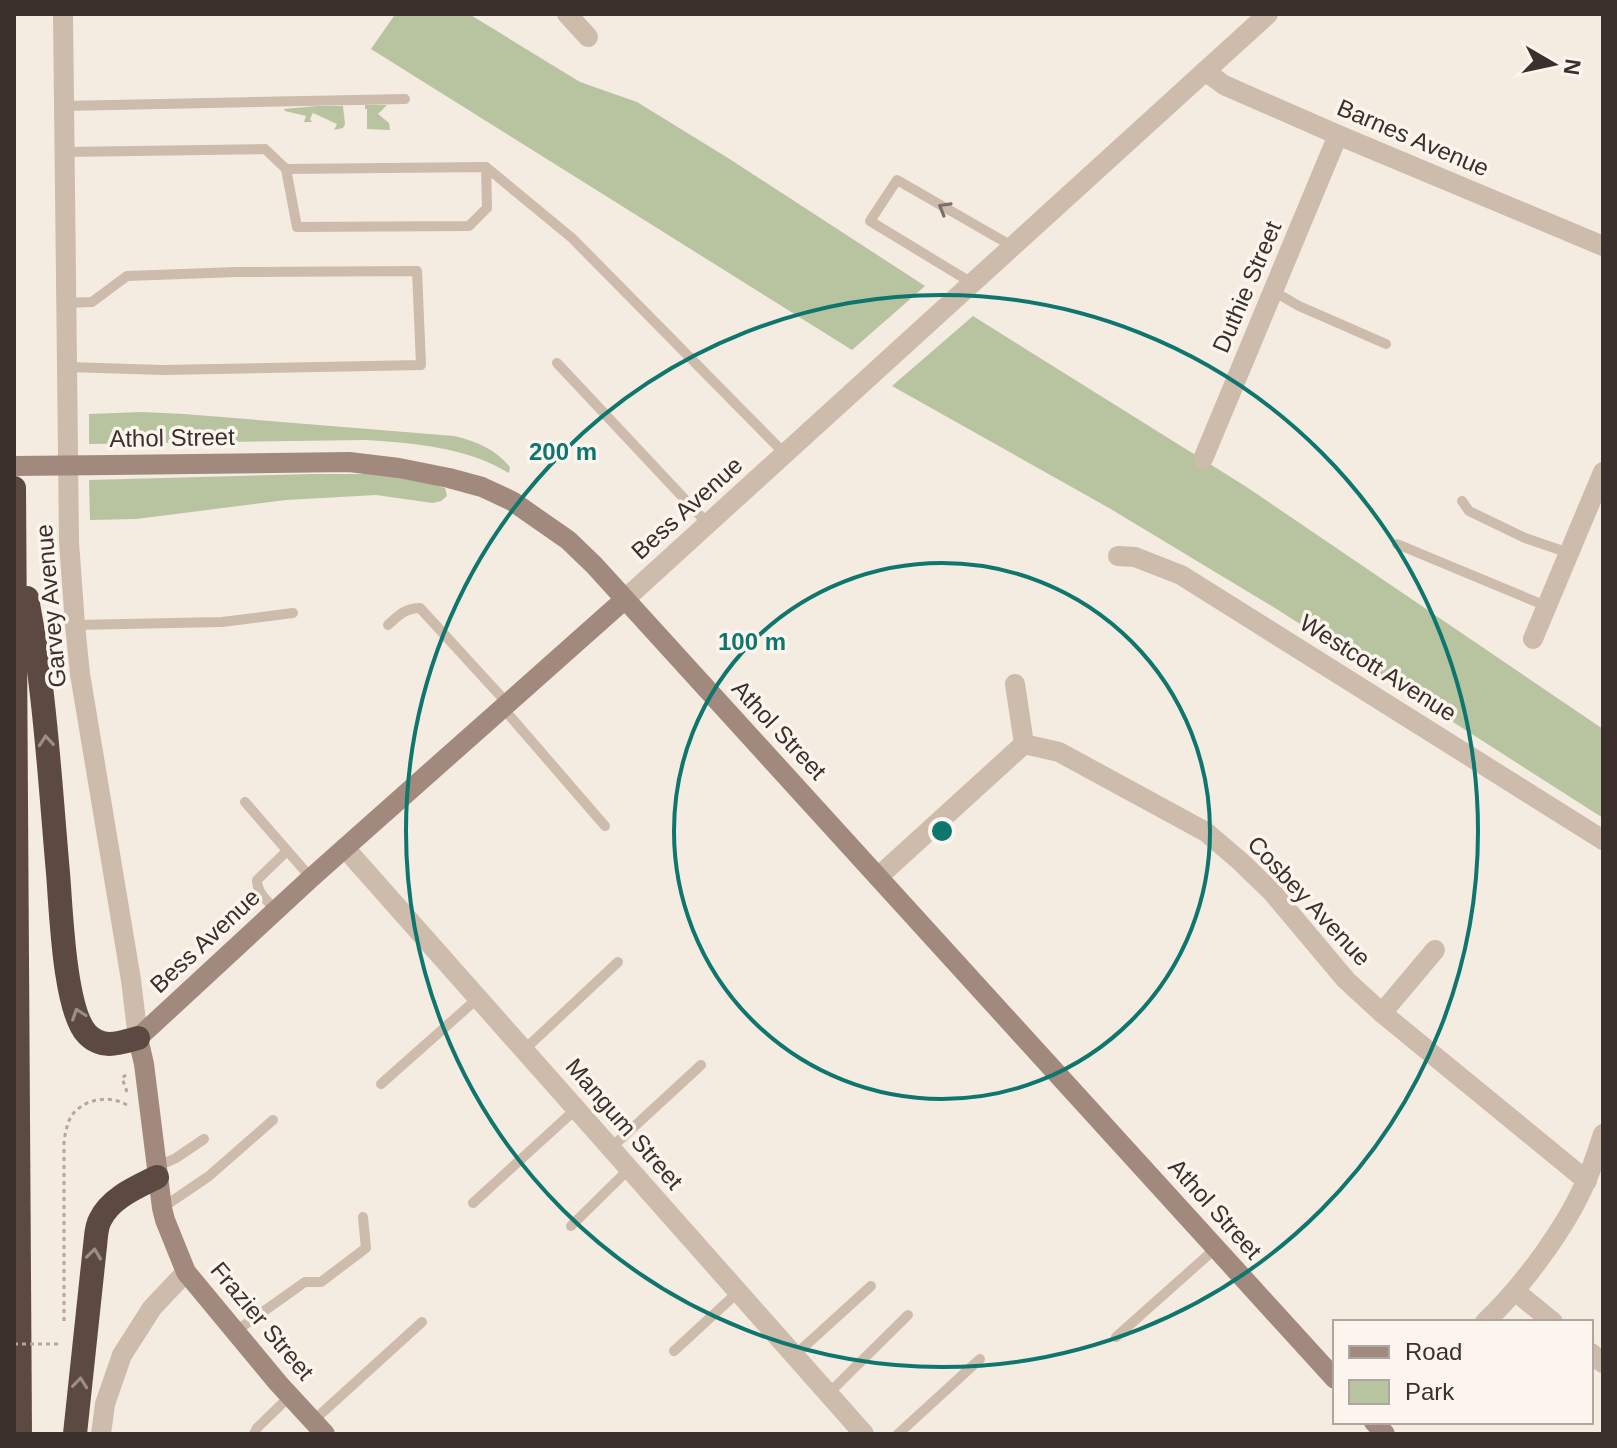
<svg xmlns="http://www.w3.org/2000/svg" width="1617" height="1448" viewBox="0 0 1617 1448" font-family="Helvetica,sans-serif">
  <style>
    .green { fill: #b8c4a0 }
    .lines { fill: none; stroke-linecap: round; stroke-linejoin: round }
    .path { stroke: #b9a596; stroke-width: 3; stroke-dasharray: 4 4; stroke-linecap: butt }
    .lane { stroke: #cdbbac; stroke-width: 10 }
    .street { stroke: #cdbbac; stroke-width: 20 }
    .secondary { stroke: #a18a7d; stroke-width: 20 }
    .highway { stroke: #5c4a42; stroke-width: 24 }
    .path-bridge { stroke: #b9a596; stroke-width: 3; stroke-dasharray: 4 4; stroke-linecap: butt }
    .secondary-bridge { stroke: #a18a7d; stroke-width: 20 }
    .oneway { stroke: #7d6f65 }
    .oneway2 { stroke: #9c8e87 }
    .ring { fill: none; stroke: #0f766e; stroke-width: 4 }
    .labels { text-anchor: middle; stroke-width: 7; stroke-linejoin: round; paint-order: stroke }
    .street-label { font-size: 24px; fill: #3b302b; stroke: #fbf5ee }
    .centre { fill: #0f766e; stroke: #fbf5ee; stroke-width: 4 }
    .ring-label { font-size: 24px; text-anchor: middle; font-weight: bold; fill: #0f766e; stroke: #fbf5ee; stroke-width: 7; stroke-linejoin: round; paint-order: stroke }
  </style>
  <rect width="100%" height="100%" fill="#f4ebe1"/>
  <g class="green">
    <path d="M393,14H469L580,82L637,102L728,158L925,286L852,350L371,49L394,16Z"/>
    <path d="M365,105H387L378,114L389,123L390,130L367,129V109H365Z"/>
    <path d="M317,106H343L345,124L343,128L334,130L337,124L313,113L310,119L312,122H304L306,116L285,111L284,109Z"/>
    <path d="M973,316L1245,486L1603,729V818L1275,608L1109,508L892,386Z"/>
    <path d="M142,412L184,414L454,436C476,441 495,449 510,467L509,473C466,447 414,443 365,440L89,444V414Z"/>
    <path d="M312,474H378L414,479L445,488L447,496L441,501L433,503L376,495L286,500L136,519L90,520L89,480Z"/>
  </g>
  <g class="lines">
    <g class="path">
      <path d="M126,1075L122,1078L127,1092"/>
      <path d="M64,1321V1140C66,1131 67,1123 72,1115C85,1098 112,1094 130,1107"/>
    </g>
    <g class="lane">
      <path d="M64,106L405,99"/>
      <path d="M65,152L265,149L286,169L486,167L487,208L469,226L297,227L286,169"/>
      <path d="M486,167L572,238L785,454"/>
      <path d="M972,283L870,221L897,180L1012,246"/>
      <path d="M1273,291L1299,306L1386,344"/>
      <path d="M66,303L92,302L127,276L237,272L417,271L421,365L163,370L67,367"/>
      <path d="M557,363L708,524"/>
      <path d="M1462,501L1469,511L1525,538L1569,553"/>
      <path d="M1397,544L1546,606"/>
      <path d="M75,625L222,622L293,613"/>
      <path d="M388,625C398,616 405,608 420,608L508,704"/>
      <path d="M503,708L605,826"/>
      <path d="M245,802L311,878"/>
      <path d="M277,911C268,902 257,893 257,880L287,851"/>
      <path d="M524,1050L618,962"/>
      <path d="M381,1084L478,998"/>
      <path d="M611,1148L701,1065"/>
      <path d="M156,1167L176,1158L204,1139"/>
      <path d="M473,1203L576,1109"/>
      <path d="M162,1208L209,1176L273,1120"/>
      <path d="M571,1226L629,1169"/>
      <path d="M236,1331L305,1282H321L366,1248L363,1217"/>
      <path d="M1116,1337L1216,1248"/>
      <path d="M674,1351L738,1292"/>
      <path d="M795,1355L871,1286"/>
      <path d="M828,1394L908,1315"/>
      <path d="M313,1421L422,1322"/>
      <path d="M254,1434L257,1428L290,1396"/>
      <path d="M898,1434L980,1359"/>
    </g>
    <g class="street">
      <path d="M63,14L69,542L75,625L80,674L131,980L138,1038"/>
      <path d="M567,14L588,37"/>
      <path d="M1205,71L1224,85L1338,135L1603,246"/>
      <path d="M1203,459L1338,135"/>
      <path d="M1118,556L1135,557L1181,575L1603,840"/>
      <path d="M624,600L1268,14"/>
      <path d="M1533,639L1603,472"/>
      <path d="M1015,684L1024,744L1059,752L1206,832L1241,862L1272,892L1346,980L1382,1013L1587,1181"/>
      <path d="M345,848L864,1434"/>
      <path d="M878,877L1024,744"/>
      <path d="M1382,1013L1435,950"/>
      <path d="M1515,1291L1553,1322"/>
      <path d="M1485,1322C1522,1287 1566,1228 1586,1181C1593,1166 1598,1149 1603,1134"/>
      <path d="M1591,1353L1603,1363"/>
      <path d="M101,1434L105,1404L122,1355L152,1308L186,1272"/>
    </g>
    <g class="secondary">
      <path d="M112,465L349,462L399,468L449,478L482,487L512,501L568,540L594,565L1335,1379"/>
      <path d="M1374,1422L1385,1434"/>
      <path d="M325,1434L278,1383L186,1272L165,1220L162,1208L144,1064L138,1038L311,878L624,600"/>
    </g>
    <g class="highway">
      <path d="M14,488L20,1434"/>
      <path d="M27,598C31,622 36,646 39,671C48,738 52,806 58,873C61,908 64,1010 87,1034C102,1050 120,1043 138,1038"/>
      <path d="M75,1434L95,1246C96,1238 96,1227 100,1220C110,1198 137,1187 157,1177"/>
    </g>
    <path class="path-bridge" d="M14,1344H60"/>
    <path class="secondary-bridge" d="M14,466L112,465"/>
  </g>
  <defs><path id="oneway-chevron" d="M-2-3.5L2.5 0L-2 3.5" fill="none" stroke-width="1.6" stroke-linecap="round" stroke-linejoin="round" transform="scale(2)"/></defs>
  <use class="oneway" href="#oneway-chevron" transform="translate(944 208) rotate(-150)"/>
  <g class="oneway2">
    <use href="#oneway-chevron" transform="translate(46 741) rotate(-95)"/>
    <use href="#oneway-chevron" transform="translate(78 1014) rotate(-109)"/>
    <use href="#oneway-chevron" transform="translate(94 1254) rotate(-83)"/>
    <use href="#oneway-chevron" transform="translate(80 1383) rotate(-84)"/>
  </g>
  <g class="ring">
    <circle cx="942" cy="831" r="268"/>
    <circle cx="942" cy="831" r="536"/>
  </g>
  <g class="labels">
    <g class="street-label">
      <text transform="translate(1413 138) rotate(23)" y="8">Barnes Avenue</text>
      <text transform="translate(1247 287) rotate(-67)" y="8">Duthie Street</text>
      <text transform="translate(172 438) rotate(-1)" y="8">Athol Street</text>
      <text transform="translate(687 508) rotate(-42)" y="8">Bess Avenue</text>
      <text transform="translate(51 606) rotate(-95)" y="8">Garvey Avenue</text>
      <text transform="translate(1378 668) rotate(32)" y="8">Westcott Avenue</text>
      <text transform="translate(779 730) rotate(47)" y="8">Athol Street</text>
      <text transform="translate(1309 901) rotate(47)" y="8">Cosbey Avenue</text>
      <text transform="translate(205 941) rotate(-43)" y="8">Bess Avenue</text>
      <text transform="translate(624 1124) rotate(49)" y="8">Mangum Street</text>
      <text transform="translate(1215 1209) rotate(48)" y="8">Athol Street</text>
      <text transform="translate(262 1321) rotate(50)" y="8">Frazier Street</text>
    </g>
  </g>
  <circle cx="942" cy="831" r="12" class="centre"/>
  <g class="ring-label">
    <text x="563" y="460">200 m</text>
    <text x="752" y="650">100 m</text>
  </g>
  <rect width="1617" height="1448" fill="none" stroke="#3b302b" stroke-width="32"/>
  <rect x="1333" y="1320" width="260" height="104" fill="#fbf5ee" stroke="#aea6a0" stroke-width="2"/>
  <rect x="1349" y="1346" width="40" height="12" fill="#a18a7d" stroke="#aea6a0" stroke-width="2"/>
  <text x="1405" y="1360" font-size="24" fill="#3b302b">Road</text>
  <rect x="1349" y="1380" width="40" height="24" fill="#b8c4a0" stroke="#aea6a0" stroke-width="2"/>
  <text x="1405" y="1400" font-size="24" fill="#3b302b">Park</text>
  <g transform="translate(1553 64) rotate(99)" stroke="#fbf5ee" stroke-width="6" paint-order="stroke">
  <path d="M0-6L14 30L0 20L-14 30Z" fill="#3b302b"/>
  <text y="-12" font-size="22" font-weight="bold" text-anchor="middle" fill="#3b302b">N</text>
  </g>
</svg>
